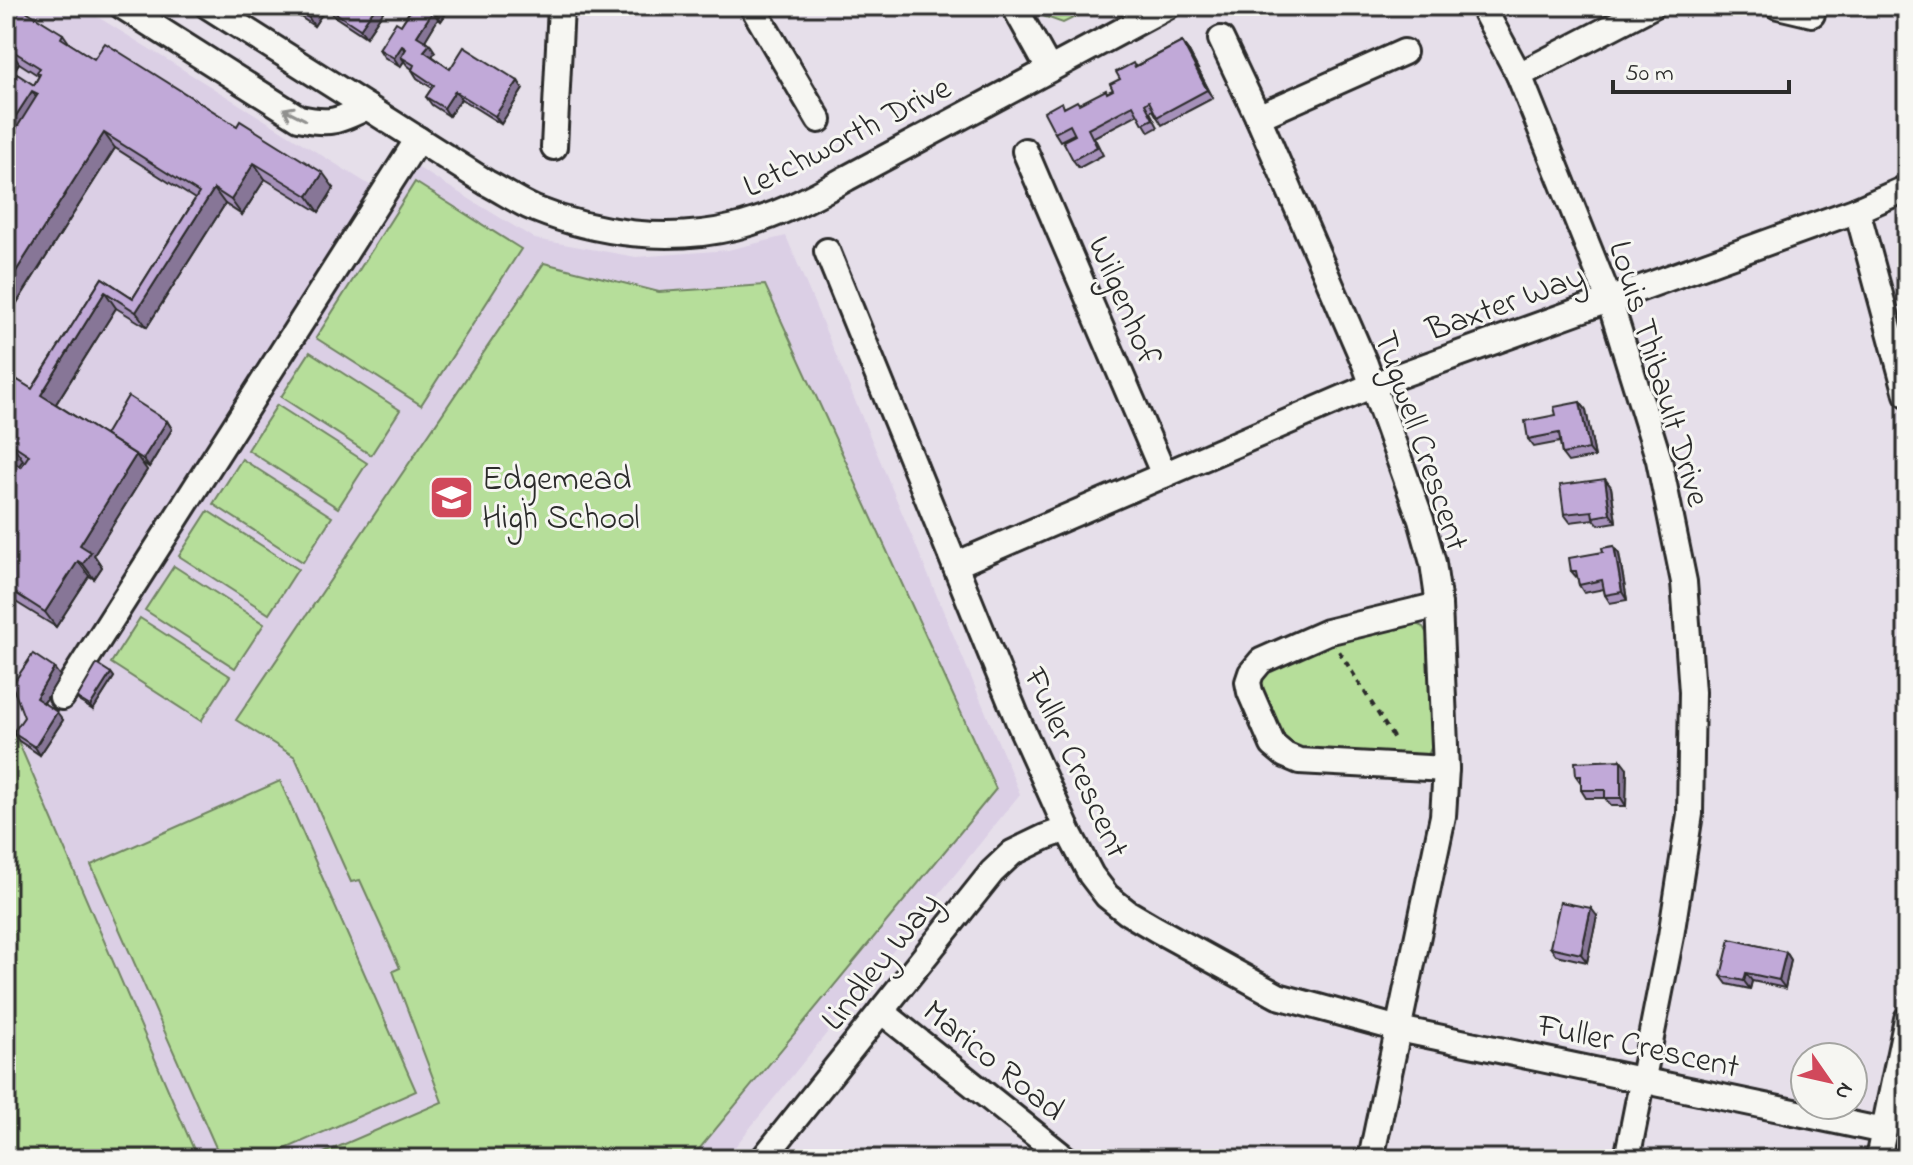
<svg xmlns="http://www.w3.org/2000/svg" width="1913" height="1165" viewBox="0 0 1913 1165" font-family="'Indie Flower',sans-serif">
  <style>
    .built { fill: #dbcfe5 }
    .green { fill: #b6de9a; stroke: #708462; stroke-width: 2 }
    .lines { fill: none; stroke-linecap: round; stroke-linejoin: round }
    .minor-casing { stroke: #2b2b2b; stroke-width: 30 }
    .path { stroke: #2b2b2b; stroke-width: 4; stroke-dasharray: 6 6; stroke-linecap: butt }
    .minor { stroke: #f6f6f2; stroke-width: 24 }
    .wall { fill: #a691ba; stroke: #2b2b2b; stroke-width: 2; fill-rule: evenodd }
    .shaded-wall { fill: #877697; stroke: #2b2b2b; stroke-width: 2 }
    .building { fill: #c1a9d8; stroke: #2b2b2b; stroke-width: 2 }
    .oneway { stroke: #90908e }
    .labels { text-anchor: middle; stroke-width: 6; stroke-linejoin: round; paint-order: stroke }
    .street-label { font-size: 34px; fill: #2b2b2b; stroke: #f6f6f2 }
    .poi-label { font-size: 34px; fill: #2b2b2b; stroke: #f6f6f2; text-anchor: start }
  </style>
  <rect width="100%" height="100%" fill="#e6dfea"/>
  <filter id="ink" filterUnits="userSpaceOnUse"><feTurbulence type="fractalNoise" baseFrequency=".0125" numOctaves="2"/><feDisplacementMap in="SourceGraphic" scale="16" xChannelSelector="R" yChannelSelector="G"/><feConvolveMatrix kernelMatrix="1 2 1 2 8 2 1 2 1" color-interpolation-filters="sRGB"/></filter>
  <g filter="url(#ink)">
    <path class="built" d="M6,6H80L373,187L394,153L535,239L636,257L728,250L786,236L1020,794L725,1159H193L6,737Z"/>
    <g class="green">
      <path d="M1034,6H1098L1063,23L1040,15Z"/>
      <path d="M415,182L521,249L421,405L316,338Z"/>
      <path d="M544,263L659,292L765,285L996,789L691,1159H310L442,1102L393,971L400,968L360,880L351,882L295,757L236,720Z"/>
      <path d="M310,352L400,410L371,455L281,397Z"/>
      <path d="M277,405L367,463L338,508L248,450Z"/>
      <path d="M242,459L332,517L303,562L213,504Z"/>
      <path d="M208,511L298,569L269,614L179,556Z"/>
      <path d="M174,566L264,624L235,668L145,610Z"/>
      <path d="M140,618L230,676L201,721L111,663Z"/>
      <path d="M1412,622L1423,627L1429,637L1434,741L1429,753L1423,757L1303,753L1284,742L1262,693L1261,687L1265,673L1271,667L1328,641Z"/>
      <path d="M6,713L198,1159H6Z"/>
      <path d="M280,781L416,1091L263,1159H221L91,865Z"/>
    </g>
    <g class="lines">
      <defs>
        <g id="minor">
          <path d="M122,6L299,118C331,125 338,121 367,107"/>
          <path d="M208,6L487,183C503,191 518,202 535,209C597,234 670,243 735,227C775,217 812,198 847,178L1168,6"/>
          <path d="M752,6L819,120"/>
          <path d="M1014,6L1049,69"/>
          <path d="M1482,6L1519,75L1609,299L1659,460L1684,582L1692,692L1690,814L1671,936L1627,1159"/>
          <path d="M1778,6L1812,14"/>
          <path d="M1221,39L1258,117L1365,364L1421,520L1433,563L1439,605L1446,769L1443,816L1371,1159"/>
          <path d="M1519,75L1652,6"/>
          <path d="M1258,117L1404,52"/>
          <path d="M554,147L561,6"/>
          <path d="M1025,151L1164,475"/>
          <path d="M1857,210L1907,394"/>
          <path d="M827,251L1020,725L1067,829L1091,875L1107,896L1127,912L1156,929L1278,996L1399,1029L1884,1131"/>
          <path d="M955,565L1373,385L1857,210L1907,188"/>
          <path d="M1439,605L1327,632L1261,661L1251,673L1248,682L1250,692L1273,745L1285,755L1299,761L1446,769"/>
          <path d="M62,697L418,139"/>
          <path d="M881,1011L1066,1159"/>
          <path d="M763,1159L992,872L1012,853L1045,837L1067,829"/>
          <path d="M1878,1159L1907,1019"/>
        </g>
      </defs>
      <use href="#minor" class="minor-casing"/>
      <path class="path" d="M1339,651L1396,742"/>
      <use href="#minor" class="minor"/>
    </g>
    <g class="wall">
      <path d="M6,6L63,34L70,44L94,59L334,188L319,212L265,179L242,215L225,204L147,327L116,308L56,404L106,436L167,421L172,429L149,467L141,462L147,470L94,555L102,567L94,579L89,576L56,627L6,596V373L32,389L102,278L133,298L195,199L115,148L6,320ZM19,63L39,76L34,85L11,75Z"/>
      <path d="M290,6L326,8L314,26L296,14Z"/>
      <path d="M330,6H387L366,37L334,16L328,8Z"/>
      <path d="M409,6H451L441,21L438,19L425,40L435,52L432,56L450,69L518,81L523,89L501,124L461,99L449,116L432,105L426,97L432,88L417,78L412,70V69L407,65L404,61L400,67L384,57L379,49L401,25L411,9Z"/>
      <path d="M1182,42L1188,50L1213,98L1162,125L1153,110L1150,112L1158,127L1149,132L1138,114L1094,137L1103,155L1079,168L1073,160L1074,134L1060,141L1055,133L1065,107L1079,104L1113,90L1120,79L1135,66Z"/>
      <path d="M1580,402L1586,410L1595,457L1568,462L1562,454L1560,442L1534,447L1528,439L1556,415Z"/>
      <path d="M1605,479L1611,487L1616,522L1599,525L1594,519L1570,522L1564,514Z"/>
      <path d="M1603,552L1619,554L1627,600L1610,603L1605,595L1604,589L1584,593L1579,585L1578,579L1571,571Z"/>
      <path d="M111,673L114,677L93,710L80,702L77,698Z"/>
      <path d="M60,676L44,703L63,720L40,755L19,741L13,733Z"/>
      <path d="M1627,768L1626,806H1611L1605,798H1586L1581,790V783L1576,776Z"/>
      <path d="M1597,916L1587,962L1556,955L1550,947Z"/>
      <path d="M1786,952L1791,960L1785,988L1752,981L1750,989L1727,984L1721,976Z"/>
    </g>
    <g class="shaded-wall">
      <path d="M316,6H324L326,8L314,26L309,18Z"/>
      <path d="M376,6H387L366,37L360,29Z"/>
      <path d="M440,6H451L441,21L435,13Z"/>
      <path d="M433,11L438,19L423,44L417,36Z"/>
      <path d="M1182,42L1188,50L1213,98L1207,90Z"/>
      <path d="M430,44L435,52L430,59L424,51Z"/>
      <path d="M402,46L407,54L401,57L404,61L400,67L394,58Z"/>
      <path d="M8,48L19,63L6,84V51Z"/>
      <path d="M518,81L523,89L501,124L495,116Z"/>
      <path d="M32,91L43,106L13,153L6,144V131Z"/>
      <path d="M455,91L461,99L449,116L444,108Z"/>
      <path d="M104,133L115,148L6,320V287Z"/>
      <path d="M254,163L265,179L242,215L231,200Z"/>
      <path d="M323,173L334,188L319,212L308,196Z"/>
      <path d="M214,189L225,204L147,327L136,312Z"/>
      <path d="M105,292L116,308L52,410L41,395Z"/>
      <path d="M1580,402L1586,410L1595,457L1589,449Z"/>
      <path d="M167,421L172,429L149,467L143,459Z"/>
      <path d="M12,444L23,460L15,471L6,458V453Z"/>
      <path d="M136,455L147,470L94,555L102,567L94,579L83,564L80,545Z"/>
      <path d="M1605,479L1611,487L1616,522L1610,514Z"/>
      <path d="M1614,546L1619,554L1627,600L1622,592Z"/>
      <path d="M78,561L89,576L56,627L45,612Z"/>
      <path d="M54,668L60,676L42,706L36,698Z"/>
      <path d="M111,673L114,677L93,710L90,706Z"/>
      <path d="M57,712L63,720L40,755L35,747Z"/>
      <path d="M1621,760L1627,768L1626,806L1621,798Z"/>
      <path d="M1591,908L1597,916L1587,962L1581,954Z"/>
      <path d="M1786,952L1791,960L1785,988L1779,980Z"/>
      <path d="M1746,973L1752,981L1750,989L1744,981Z"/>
    </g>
    <g class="building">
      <path d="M6,6H18L63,34L61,38L94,59L105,43L237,126L240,121L323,173L308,196L254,163L231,200L214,189L136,312L105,292L41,395L136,455L80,545L91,552L83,564L78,561L45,612L6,587V457L21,467L29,455L12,444L6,453V373L32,389L102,278L133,298L199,193L104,133L6,287V145L38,94L32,91L6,131V72L15,78L17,74L34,85L40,74L37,72L40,68L8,48L6,51Z"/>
      <path d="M290,6H316L309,18Z"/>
      <path d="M330,6H376L360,29L328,8Z"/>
      <path d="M409,6H440L435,13L433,11L417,36L430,44L424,51L450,69L464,47L518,81L495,116L455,91L444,108L426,97L434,85L412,70L414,65L401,57L406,49L402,46L394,58L379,49L396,22L401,25L412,8Z"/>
      <path d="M1182,42L1207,90L1157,117L1149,101L1145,104L1153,119L1143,124L1133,105L1088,129L1097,147L1073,160L1063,141L1075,135L1070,125L1055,133L1044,112L1062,102L1064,108L1077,101L1079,104L1106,90L1107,93L1113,90L1110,84L1120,79L1116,72L1133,63L1135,67Z"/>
      <path d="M128,396L167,421L143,459L105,435Z"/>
      <path d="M1580,402L1589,449L1562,454L1559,433L1528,439L1525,421L1556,415L1554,407Z"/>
      <path d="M1605,479L1610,514L1593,517L1592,511L1564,514L1560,485Z"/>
      <path d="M1614,546L1622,592L1605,595L1602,580L1579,585L1576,571H1571L1569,558L1603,552L1602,548Z"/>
      <path d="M33,654L54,668L36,698L57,712L35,747L13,733L24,717L12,685Z"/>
      <path d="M97,664L111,673L90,706L77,698Z"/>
      <path d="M1621,760V798H1605V790H1581V776H1576L1575,762Z"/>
      <path d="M1560,902L1591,908L1581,954L1550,947Z"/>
      <path d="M1730,939L1786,952L1779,980L1746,973L1744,981L1721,976Z"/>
    </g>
    <defs><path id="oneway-shaft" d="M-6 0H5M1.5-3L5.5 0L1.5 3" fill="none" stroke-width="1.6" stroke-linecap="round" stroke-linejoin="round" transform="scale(2)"/></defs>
    <use class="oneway" href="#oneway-shaft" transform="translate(294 114) rotate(-153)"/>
  </g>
  <defs>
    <symbol id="school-square" viewBox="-11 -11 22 22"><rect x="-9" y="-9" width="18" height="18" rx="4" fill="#d1495b" stroke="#f6f6f2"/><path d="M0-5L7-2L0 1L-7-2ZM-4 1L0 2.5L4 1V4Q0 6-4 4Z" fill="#fff"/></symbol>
  </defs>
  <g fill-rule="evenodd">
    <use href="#school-square" x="426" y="472" width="51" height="51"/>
  </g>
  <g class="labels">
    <g class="street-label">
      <text transform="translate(846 135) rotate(-27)" y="12">Letchworth Drive</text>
      <text transform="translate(1126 300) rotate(67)" y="12">Wilgenhof</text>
      <text transform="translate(1505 301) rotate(-20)" y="12">Baxter Way</text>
      <text transform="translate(1661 373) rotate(73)" y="12">Louis Thibault Drive</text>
      <text transform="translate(1423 440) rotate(71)" y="12">Tugwell Crescent</text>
      <text transform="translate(1078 762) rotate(65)" y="12">Fuller Crescent</text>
      <text transform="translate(879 960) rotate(-51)" y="12">Lindley Way</text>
      <text transform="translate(1639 1044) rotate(12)" y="12">Fuller Crescent</text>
      <text transform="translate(995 1059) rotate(39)" y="12">Marico Road</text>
    </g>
    <g class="poi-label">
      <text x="482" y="489">Edgemead<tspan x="482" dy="39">High School</tspan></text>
    </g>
  </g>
  <rect width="1913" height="1165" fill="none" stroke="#f6f6f2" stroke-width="32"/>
  <rect x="16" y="16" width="1881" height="1133" fill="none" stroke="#2b2b2b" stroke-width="3" filter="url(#ink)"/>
  <g transform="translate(1829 1081) rotate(124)"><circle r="38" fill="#f6f6f2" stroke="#a5a5a2" stroke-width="2"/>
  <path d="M0-6L14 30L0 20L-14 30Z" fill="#d1495b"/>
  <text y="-12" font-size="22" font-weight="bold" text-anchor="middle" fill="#2b2b2b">N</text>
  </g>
  <path d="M1613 80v12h176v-12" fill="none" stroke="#2b2b2b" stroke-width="4"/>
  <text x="1625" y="80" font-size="24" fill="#2b2b2b" stroke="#f6f6f2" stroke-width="6" paint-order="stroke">50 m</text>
</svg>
